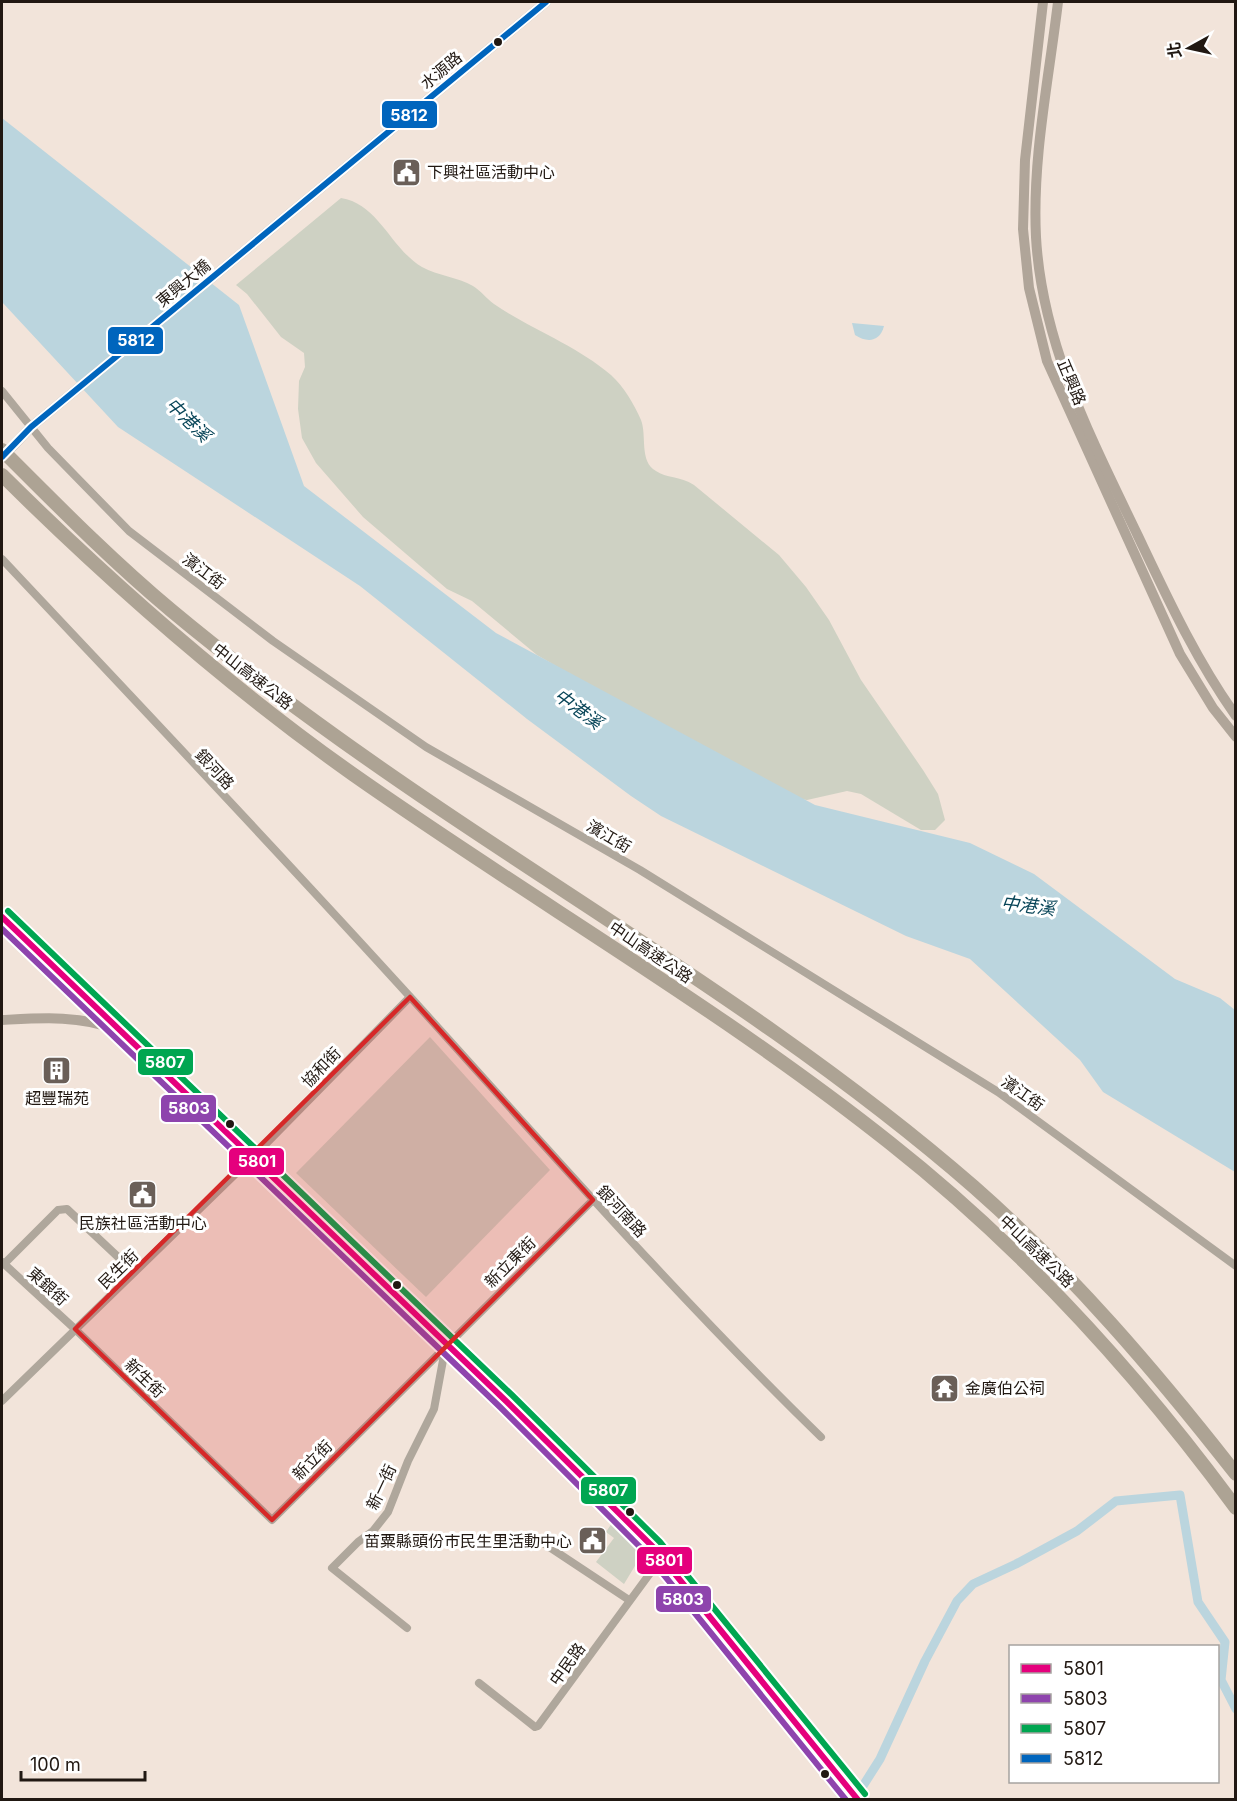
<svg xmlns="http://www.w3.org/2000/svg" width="1237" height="1801" viewBox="0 0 1237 1801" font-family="Inter,'Noto Sans TC',sans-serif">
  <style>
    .green { fill: #ced1c3 }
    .water { fill: #bbd5de }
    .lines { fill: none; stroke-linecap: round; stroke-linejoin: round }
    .canal { stroke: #bbd5de; stroke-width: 9 }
    .street { stroke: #afa79c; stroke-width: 8 }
    .secondary { stroke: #b0a599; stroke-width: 10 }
    .highway { stroke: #ada394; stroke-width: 14 }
    .highway-bridge { stroke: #ada394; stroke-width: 14 }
    .bus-1-casing { stroke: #fff; stroke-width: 10 }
    .bus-2-casing { stroke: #fff; stroke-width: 10 }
    .bus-3-casing { stroke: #fff; stroke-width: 10 }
    .bus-4-casing { stroke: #fff; stroke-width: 10 }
    .bus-1 { stroke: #e5007d; stroke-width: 6 }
    .bus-2 { stroke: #8e44ad; stroke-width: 6 }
    .bus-3 { stroke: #00a651; stroke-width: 6 }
    .bus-4 { stroke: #0065bd; stroke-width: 6 }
    .marked { fill: #d62828; fill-opacity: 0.2; stroke: #d62828; stroke-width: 4.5; stroke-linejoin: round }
    .bus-dot { fill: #211812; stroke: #fff; stroke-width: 2 }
    .labels { text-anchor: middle; stroke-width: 6; stroke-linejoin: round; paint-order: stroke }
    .street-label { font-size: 16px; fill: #211812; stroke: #fff }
    .poi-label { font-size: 16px; fill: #211812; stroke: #fff; text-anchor: start }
    .water-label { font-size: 18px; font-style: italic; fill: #084558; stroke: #fff }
    .line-badge { stroke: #fff; stroke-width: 2 }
    .badge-label { font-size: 16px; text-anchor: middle; font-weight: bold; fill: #fff }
  </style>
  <rect width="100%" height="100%" fill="#f2e4da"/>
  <g class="green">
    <path d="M341,198C379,204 390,248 422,267C438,276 458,277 473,286C481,291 487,299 494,304C532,330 576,345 611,375C624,387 634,404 641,420C647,435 639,462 656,471C666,478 680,476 694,485L779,555L806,587L829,620L861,680L923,770L938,794L945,820L935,830H921L861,794L847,791L807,800L781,796L537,655L472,601L447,589L363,517L316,463L302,438L298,409L299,381L305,367L304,353L281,337L247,294L236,285Z"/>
    <path d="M430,1037L550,1170L426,1297L296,1173Z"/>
    <path d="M614,1520L644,1551L624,1584L596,1562L614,1538L606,1532Z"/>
  </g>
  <g class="water">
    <path d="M2,118L239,305L304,486L496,633L815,805L970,843L1034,874L1175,979L1220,998L1235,1010V1172L1103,1092L1080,1060L970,959L906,936L661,816L631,796L527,719L360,586L118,427L2,302Z"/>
    <path d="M852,323L884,326C880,342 867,343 855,335Z"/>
  </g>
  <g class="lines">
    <path class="canal" d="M854,1800L880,1759L925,1661L957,1601L973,1584L1016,1564L1077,1531L1116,1501L1180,1495L1198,1602L1225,1642L1221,1680L1236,1709"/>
    <g class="street">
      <path d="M2,391L48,448L129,531L273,641L426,747L640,870L998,1092L1236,1266"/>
      <path d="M2,559C139,705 278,851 413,1000C547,1148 678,1298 821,1437"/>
      <path d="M2,1262L75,1329L272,1520L593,1200"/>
      <path d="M4,1264L58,1210L67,1209L134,1272"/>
      <path d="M2,1401L253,1157L410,997"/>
      <path d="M531,1535L629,1600"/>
      <path d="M407,1628L332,1568L358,1542L373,1531L388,1512L408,1461L434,1409L446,1344"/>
      <path d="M479,1683L535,1727L538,1726L662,1557"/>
    </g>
    <g class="secondary">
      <path d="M1043,2L1025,160L1023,229L1029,288L1047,361L1180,654L1213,708L1236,737"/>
      <path d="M1058,2C1049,78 1032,159 1036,237C1042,345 1092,440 1138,536C1167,597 1196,660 1236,716"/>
      <path d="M12,447L31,427L546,2"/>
      <path d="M2,917L506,1401L654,1548L858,1800"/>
      <path d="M2,1020C41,1018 78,1015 115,1029"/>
    </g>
    <path class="highway" d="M2,475C112,584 228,686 354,775C532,900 720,1008 890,1143C1023,1248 1136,1372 1236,1508"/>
    <path class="highway-bridge" d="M2,450C57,505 112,561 172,611C220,651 270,689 320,725C536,882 772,1011 974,1187C1072,1273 1156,1372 1236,1474"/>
    <defs>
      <path id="bus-1" d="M2,917L506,1401L654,1548L858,1800"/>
      <path id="bus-2" d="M2,929L500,1407L647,1554L846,1800"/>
      <path id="bus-3" d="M8,911L512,1395L660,1542L865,1794"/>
      <path id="bus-4" d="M2,457L31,427L546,2"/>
    </defs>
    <use href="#bus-1" class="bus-1-casing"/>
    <use href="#bus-2" class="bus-2-casing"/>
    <use href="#bus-3" class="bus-3-casing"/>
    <use href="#bus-4" class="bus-4-casing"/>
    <use href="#bus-1" class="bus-1"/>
    <use href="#bus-2" class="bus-2"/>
    <use href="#bus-3" class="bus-3"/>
    <use href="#bus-4" class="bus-4"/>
  </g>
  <path class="marked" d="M410,997L593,1200L272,1520L75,1329Z"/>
  <defs>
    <symbol id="civic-square" viewBox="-11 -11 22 22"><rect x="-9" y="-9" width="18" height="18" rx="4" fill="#6a5f58" stroke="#fff"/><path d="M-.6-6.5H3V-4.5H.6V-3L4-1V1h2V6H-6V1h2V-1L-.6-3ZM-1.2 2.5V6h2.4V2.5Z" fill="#fff"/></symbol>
    <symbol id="building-square" viewBox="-11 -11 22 22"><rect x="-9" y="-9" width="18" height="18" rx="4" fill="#6a5f58" stroke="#fff"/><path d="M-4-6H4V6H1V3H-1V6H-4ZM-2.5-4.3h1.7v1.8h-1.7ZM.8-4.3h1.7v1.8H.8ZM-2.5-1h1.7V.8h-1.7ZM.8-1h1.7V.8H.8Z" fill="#fff"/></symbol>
    <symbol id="temple-square" viewBox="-11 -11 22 22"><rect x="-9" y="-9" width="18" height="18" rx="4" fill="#6a5f58" stroke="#fff"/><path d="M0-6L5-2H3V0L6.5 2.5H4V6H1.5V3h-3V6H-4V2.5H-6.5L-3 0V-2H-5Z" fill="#fff"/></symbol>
  </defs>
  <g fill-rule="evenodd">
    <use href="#civic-square" x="390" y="156" width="33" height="33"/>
    <use href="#building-square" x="40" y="1054" width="33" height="33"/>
    <use href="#civic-square" x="126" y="1178" width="33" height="33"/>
    <use href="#temple-square" x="928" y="1372" width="33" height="33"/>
    <use href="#civic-square" x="576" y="1524" width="33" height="33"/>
  </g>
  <g class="bus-dot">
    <circle cx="498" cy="42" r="5"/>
    <circle cx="230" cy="1124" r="5"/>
    <circle cx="397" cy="1285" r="5"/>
    <circle cx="630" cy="1512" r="5"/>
    <circle cx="825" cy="1774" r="5"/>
  </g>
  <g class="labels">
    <g class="street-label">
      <text transform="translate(441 70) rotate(-40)" y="6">水源路</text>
      <text transform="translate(183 283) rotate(-39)" y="6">東興大橋</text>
      <text transform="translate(1072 382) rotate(67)" y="6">正興路</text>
      <text transform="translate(204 571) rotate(37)" y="6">濱江街</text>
      <text transform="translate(253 676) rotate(38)" y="6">中山高速公路</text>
      <text transform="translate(215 769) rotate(47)" y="6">銀河路</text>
      <text transform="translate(609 836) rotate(30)" y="6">濱江街</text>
      <text transform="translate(651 952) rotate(34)" y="6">中山高速公路</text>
      <text transform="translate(321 1067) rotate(-46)" y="6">協和街</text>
      <text transform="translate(1023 1093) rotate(35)" y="6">濱江街</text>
      <text transform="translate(622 1211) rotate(47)" y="6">銀河南路</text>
      <text transform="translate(1037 1251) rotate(44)" y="6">中山高速公路</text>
      <text transform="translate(510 1262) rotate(-45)" y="6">新立東街</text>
      <text transform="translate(118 1269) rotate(-44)" y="6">民生街</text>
      <text transform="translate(48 1286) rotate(42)" y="6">東銀街</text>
      <text transform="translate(145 1378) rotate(44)" y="6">新生街</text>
      <text transform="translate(312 1460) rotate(-45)" y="6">新立街</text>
      <text transform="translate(381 1487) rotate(-65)" y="6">新一街</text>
      <text transform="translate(567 1664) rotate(-54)" y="6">中民路</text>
    </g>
    <g class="poi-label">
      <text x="427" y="178">下興社區活動中心</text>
      <text x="57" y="1104" text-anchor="middle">超豐瑞苑</text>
      <text x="143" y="1229" text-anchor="middle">民族社區活動中心</text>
      <text x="965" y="1394">金廣伯公祠</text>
      <text x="572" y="1547" text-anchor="end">苗粟縣頭份巿民生里活動中心</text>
    </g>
    <g class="water-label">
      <text transform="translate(188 420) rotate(44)" y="6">中港溪</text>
      <text transform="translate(578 709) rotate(36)" y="6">中港溪</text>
      <text transform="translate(1028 906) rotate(7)" y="6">中港溪</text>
    </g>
  </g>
  <g class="line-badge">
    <rect x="381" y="100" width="57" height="29" rx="6" fill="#0065bd"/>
    <rect x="107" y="326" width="57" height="29" rx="6" fill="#0065bd"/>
    <rect x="137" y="1048" width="57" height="28" rx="6" fill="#00a651"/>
    <rect x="160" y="1094" width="57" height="29" rx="6" fill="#8e44ad"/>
    <rect x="228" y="1147" width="57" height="29" rx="6" fill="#e5007d"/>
    <rect x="580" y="1476" width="57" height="29" rx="6" fill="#00a651"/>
    <rect x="636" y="1546" width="57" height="29" rx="6" fill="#e5007d"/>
    <rect x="655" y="1585" width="57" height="28" rx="6" fill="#8e44ad"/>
  </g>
  <g class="badge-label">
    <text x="409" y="121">5812</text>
    <text x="136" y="346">5812</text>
    <text x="165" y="1068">5807</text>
    <text x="189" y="1114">5803</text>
    <text x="257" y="1167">5801</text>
    <text x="608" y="1496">5807</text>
    <text x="664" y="1566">5801</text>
    <text x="683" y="1605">5803</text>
  </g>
  <rect width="1237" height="1801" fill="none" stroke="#211812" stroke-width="6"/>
  <rect x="1009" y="1645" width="210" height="138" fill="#ffffff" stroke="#a6a3a0" stroke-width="1.5"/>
  <rect x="1021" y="1664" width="30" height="9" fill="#e5007d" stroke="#a6a3a0" stroke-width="1.5"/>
  <text x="1063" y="1675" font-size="18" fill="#211812">5801</text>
  <rect x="1021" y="1694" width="30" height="9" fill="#8e44ad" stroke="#a6a3a0" stroke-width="1.5"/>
  <text x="1063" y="1705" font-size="18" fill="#211812">5803</text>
  <rect x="1021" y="1724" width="30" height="9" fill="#00a651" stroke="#a6a3a0" stroke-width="1.5"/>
  <text x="1063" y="1735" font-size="18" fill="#211812">5807</text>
  <rect x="1021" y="1754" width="30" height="9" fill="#0065bd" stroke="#a6a3a0" stroke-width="1.5"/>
  <text x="1063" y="1765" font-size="18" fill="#211812">5812</text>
  <g transform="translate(1189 48) rotate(262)" stroke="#ffffff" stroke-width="4.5" paint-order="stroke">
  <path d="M0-4.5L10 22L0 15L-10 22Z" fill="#211812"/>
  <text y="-9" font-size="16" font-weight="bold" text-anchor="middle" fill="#211812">北</text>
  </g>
  <path d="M21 1771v9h124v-9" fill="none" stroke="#211812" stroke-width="3"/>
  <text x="30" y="1771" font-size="18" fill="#211812" stroke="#ffffff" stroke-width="4.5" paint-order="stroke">100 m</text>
</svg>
